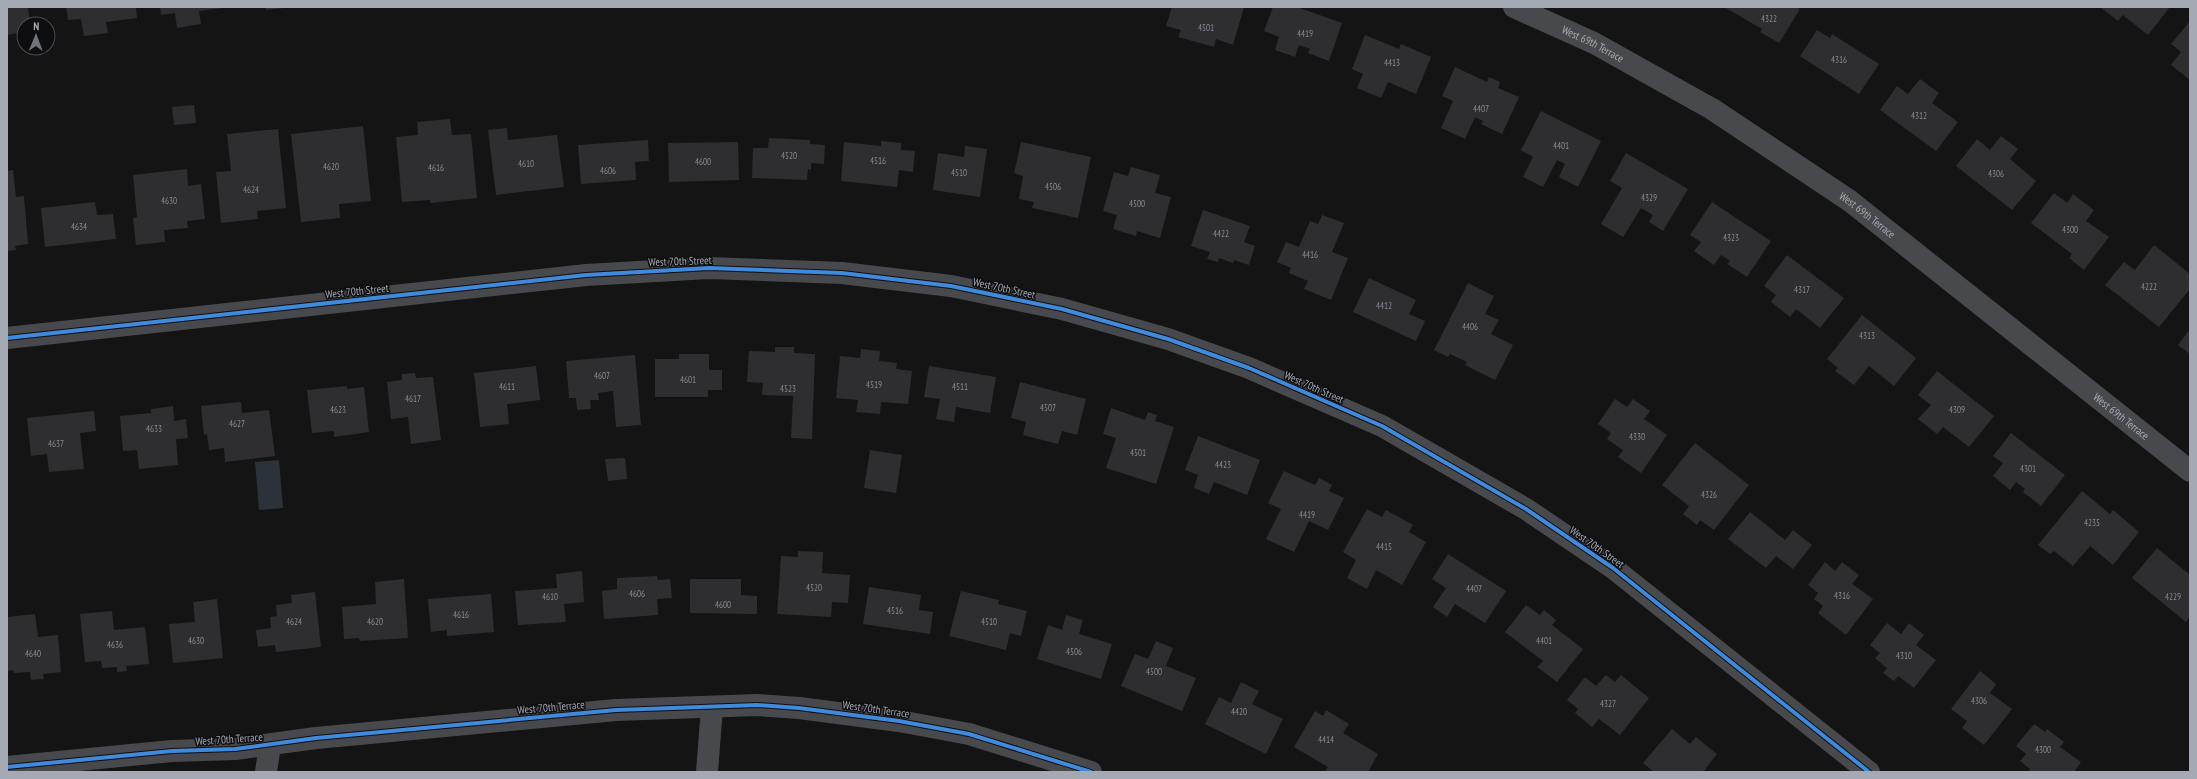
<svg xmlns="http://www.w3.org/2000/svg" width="2197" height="779" viewBox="0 0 2197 779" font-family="'PT Sans Narrow',sans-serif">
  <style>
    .water { fill: #2b3239 }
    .building { fill: #2e2e30 }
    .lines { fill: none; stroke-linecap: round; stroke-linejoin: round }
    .street { stroke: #48494c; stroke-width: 22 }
    .cycleway-casing { stroke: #0e0e10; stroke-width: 6 }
    .cycleway { stroke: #408adc; stroke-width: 4 }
    .labels { text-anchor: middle; stroke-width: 3; stroke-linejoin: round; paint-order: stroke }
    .number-label { font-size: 9px; fill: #878a93 }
    .street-label { font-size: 11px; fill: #a5a9b4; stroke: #0e0e10 }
  </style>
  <rect width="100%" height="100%" fill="#141414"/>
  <path class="water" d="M279,460L283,508L259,510L255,462Z"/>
  <g class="building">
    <path d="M7,7H28L30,24H24V32L7,35Z"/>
    <path d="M66,7H136L137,18L106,22L108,33L84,36L81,19L68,20Z"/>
    <path d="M160,7H223V8L199,11L201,24L177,28L175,13L161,15Z"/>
    <path d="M265,7H284V8L266,10Z"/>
    <path d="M1172,7H1244L1233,45L1216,39L1214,47L1178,37L1181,30L1166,26Z"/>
    <path d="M1273,7H1297L1342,23L1329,61L1308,53L1310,49L1299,45L1295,57L1275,50L1279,37L1264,31Z"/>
    <path d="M1724,7H1796L1800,9L1779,43L1760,32L1762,29Z"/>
    <path d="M2100,7H2170L2148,35L2123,15L2118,21Z"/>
    <path d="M2190,21V80L2171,65L2181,52L2171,44Z"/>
    <path d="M1817,30L1830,38L1832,34L1879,64L1859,94L1800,56Z"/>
    <path d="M1365,35L1399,49L1401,44L1431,57L1416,94L1388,82L1381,98L1357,88L1363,74L1352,69Z"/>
    <path d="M1455,67L1487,82L1489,77L1500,82L1498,88L1519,97L1502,134L1481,124L1483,121L1475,117L1465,139L1441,128L1453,101L1442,96Z"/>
    <path d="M1920,79L1939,93L1932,103L1958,122L1936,151L1880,110L1897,86L1908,94Z"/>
    <path d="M194,105L196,123L174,125L172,107Z"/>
    <path d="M1541,111L1601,141L1578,187L1559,177L1565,164L1557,160L1543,187L1523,177L1533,157L1521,150Z"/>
    <path d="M450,119L452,135L471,134L477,198L430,203V200L402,202L396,137L418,135L417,122Z"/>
    <path d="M363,126L371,201L339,204L340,218L301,222L291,134Z"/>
    <path d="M507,128L508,140L557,135L564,187L496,195L488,130Z"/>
    <path d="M278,129L286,208L257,211L258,219L221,223L216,172L231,171L227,134Z"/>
    <path d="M2001,136L2018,149L2010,159L2036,181L2012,210L1956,166L1977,139L1990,150Z"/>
    <path d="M769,138L810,140V144L825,145L824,164L811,163V170L808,169L807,180L752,178L753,148H768Z"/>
    <path d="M648,140L649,161L635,162L636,180L581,184L578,145Z"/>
    <path d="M881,141L901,143V150L915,151L913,172L899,170L897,187L841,181L844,142L881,146Z"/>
    <path d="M738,142L739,180L669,182L668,143Z"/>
    <path d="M1021,142L1091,157L1078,218L1032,208L1034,202L1019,199L1023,176L1014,173Z"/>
    <path d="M965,146L987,149L980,197L933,190L938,153L964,157Z"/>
    <path d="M1626,153L1688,189L1663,231L1649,222L1653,215L1641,208L1623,237L1601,224L1622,188L1610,181Z"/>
    <path d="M1131,167L1160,175L1155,193L1171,197L1160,238L1137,231L1136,236L1113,229L1117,215L1103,211L1114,172L1128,176Z"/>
    <path d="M187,169L188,186L201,184L205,219L187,221L188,228L164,230L165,242L136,245L133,218L137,217L133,175Z"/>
    <path d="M13,170L16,197L24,196L28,244L15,246L16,250L7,251V171Z"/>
    <path d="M2054,193L2067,203L2073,194L2094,210L2086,221L2109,237L2084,270L2069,258L2072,254L2031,223Z"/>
    <path d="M95,202L97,215L113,214L116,239L45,247L41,208Z"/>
    <path d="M1712,202L1771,241L1747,277L1727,264L1730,261L1721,255L1714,265L1694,251L1701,242L1690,235Z"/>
    <path d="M1203,210L1250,226L1244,242L1255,246L1249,265L1234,260L1233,263L1219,258L1218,262L1207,259L1210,252L1191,246Z"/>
    <path d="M1322,215L1344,223L1332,252L1348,258L1331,300L1304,289L1308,281L1289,273L1291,268L1277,262L1286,242L1299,247L1310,221L1318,224Z"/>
    <path d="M2154,245L2190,274V289L2159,327L2105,285L2124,262L2135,270Z"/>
    <path d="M1787,255L1844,298L1820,328L1796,309L1790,317L1771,302L1776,295L1764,286Z"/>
    <path d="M1369,278L1416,300L1409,314L1425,321L1416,341L1353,312Z"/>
    <path d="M1468,283L1494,296L1485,314L1499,320L1491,334L1513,345L1495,380L1465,365L1467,362L1450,354L1448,357L1434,350Z"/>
    <path d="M1862,315L1916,358L1894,386L1869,366L1854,385L1835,371L1838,368L1827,359Z"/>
    <path d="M2190,329V354L2178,345Z"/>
    <path d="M775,347H794V353L815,354L812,439L791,438L793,396L762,395L763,383L747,382L749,351L775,352Z"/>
    <path d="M861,349L880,351L879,361L897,363L896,369L912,371L908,404L881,402L880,414L856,412L858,400L836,398L840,356L860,358Z"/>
    <path d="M679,354H709V370H722V390H708V397H655V359H679Z"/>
    <path d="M635,355L641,425L616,427L613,391L598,393L599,400H590L591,409L577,410L576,398H569L566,361Z"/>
    <path d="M536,366L540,400L507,404L509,424L480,427L474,373Z"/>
    <path d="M929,366L996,377L990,413L956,407L954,422L936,419L940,399L924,397Z"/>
    <path d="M1937,371L1994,416L1969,447L1943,427L1937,434L1918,419L1931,405L1918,395Z"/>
    <path d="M415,373L416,378L433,377L441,440L411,444L408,417L391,419L387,382L402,380V374Z"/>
    <path d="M1020,382L1086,399L1077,435L1062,431L1058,444L1023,435L1026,422L1011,418Z"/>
    <path d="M347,386V389L364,387L369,432L334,437V431L312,433L307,390Z"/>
    <path d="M1615,399L1627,407L1633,399L1650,411L1644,419L1667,435L1641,473L1618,457L1623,450L1607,439L1611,433L1598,424Z"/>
    <path d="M241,402L242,413L269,410L275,456L225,462L224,448L209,450L207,434L204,435L201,406Z"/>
    <path d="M173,406L174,421L186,419L188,438L176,439L178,465L139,469L137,450L123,451L120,416L151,413V409Z"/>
    <path d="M1111,408L1145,420L1148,412L1157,415L1155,421L1174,427L1156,484L1106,468L1116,438L1103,434Z"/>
    <path d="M94,411L96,431L80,433L84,469L49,472L47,454L31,456L27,418Z"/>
    <path d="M2011,433L2065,475L2041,506L2023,492L2025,489L2016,482L2010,490L1993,476L2003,463L1993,456Z"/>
    <path d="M1198,436L1260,460L1247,495L1214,482L1209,494L1194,488L1198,475L1185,470Z"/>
    <path d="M1695,443L1749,485L1714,530L1700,520L1697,525L1683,514L1689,506L1662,485Z"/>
    <path d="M870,450L902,455L896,493L864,488Z"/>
    <path d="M625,458L627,479L608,481L605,459Z"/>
    <path d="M1284,471L1315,485L1319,478L1332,485L1329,491L1344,498L1328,530L1309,521L1294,552L1266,539L1281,509L1268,503Z"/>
    <path d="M2082,491L2110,514L2113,510L2139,532L2113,565L2090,546L2073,566L2054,551L2050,554L2038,545Z"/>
    <path d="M1367,509L1382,517L1386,510L1413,525L1409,532L1426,542L1402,585L1376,570L1367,589L1347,578L1356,560L1343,552Z"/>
    <path d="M1750,512L1785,540L1793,530L1812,545L1793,569L1776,556L1766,568L1728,539Z"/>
    <path d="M2157,548L2190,575V616L2186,622L2132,578Z"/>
    <path d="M798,551L823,552L822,573L850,575L848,603L832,602L831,617L777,614L781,556L798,557Z"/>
    <path d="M1448,554L1506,591L1485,623L1455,604L1447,617L1433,607L1446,588L1432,579Z"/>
    <path d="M1825,562L1835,571L1842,562L1859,575L1852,584L1873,599L1846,635L1818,613L1823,606L1814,599L1818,593L1808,585Z"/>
    <path d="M582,571L584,602L564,604L566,622L518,625L515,591L557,588L556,574Z"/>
    <path d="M657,576L658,580L670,579L672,598L657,599L658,615L604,619L602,591L617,589V578Z"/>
    <path d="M404,579L408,638L360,641L359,638L344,639L342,607L376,604L375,582Z"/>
    <path d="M690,579H741V595L757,596V614L690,613Z"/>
    <path d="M869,587L921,595L919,610L933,612L930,634L863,624Z"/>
    <path d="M961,591L999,600L998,604L1027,611L1021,636L1010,633L1006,650L949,636Z"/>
    <path d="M315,592L321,647L276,652L275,645L258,647L256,630L271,628L270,617L277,616L276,605L292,603L291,595Z"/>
    <path d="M491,594L494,632L447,636V630L431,632L428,599Z"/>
    <path d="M217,599L223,658L173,663L169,624L195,622L193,602Z"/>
    <path d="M1526,605L1540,615L1544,610L1556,620L1552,625L1583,649L1557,682L1537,667L1543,661L1505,632Z"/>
    <path d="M112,611L114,630L145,627L149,664L126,666L127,671L117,672V667L102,668L101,661L85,662L80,614Z"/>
    <path d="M35,614L38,637L58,635L61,672L43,674L44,679L31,680L30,672L14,673L13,670L7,671V617Z"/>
    <path d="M1066,615L1083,620L1079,634L1112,644L1101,679L1037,659L1048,625L1062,630Z"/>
    <path d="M1887,623L1901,634L1909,623L1924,635L1916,645L1936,660L1914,688L1898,676L1894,681L1883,673L1887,668L1875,658L1880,653L1870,645Z"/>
    <path d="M1156,641L1173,648L1166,666L1196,678L1182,711L1121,686L1135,654L1148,659Z"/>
    <path d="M1980,671L1996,684L1990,693L2012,709L1984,745L1962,728L1967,721L1951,709Z"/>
    <path d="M1606,675L1615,682L1621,675L1649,698L1620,735L1599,719L1592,727L1575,713L1578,709L1567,700L1585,677L1596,686Z"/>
    <path d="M1241,682L1259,691L1252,704L1283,719L1266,754L1205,724L1219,697L1231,703Z"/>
    <path d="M1326,710L1349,724L1343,733L1378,754L1368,772H1325L1328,767L1294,747L1315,711L1323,716Z"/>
    <path d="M2034,724L2045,732L2047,729L2064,742L2060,747L2081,762L2074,772H2028L2030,769L2020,761L2026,754L2016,746Z"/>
    <path d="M1672,729L1690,744L1696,737L1717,754L1703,772H1654L1643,763Z"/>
  </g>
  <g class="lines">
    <g class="street">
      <path id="s1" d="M1514,7L1594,43L1712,109L1850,201L2190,471"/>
      <path d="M7,338L586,275L709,268L842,273L951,286L1062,309L1168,339L1249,368L1382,426L1526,509L1613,568L1869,772"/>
      <path d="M7,767L172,751L235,749L316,738L616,710L757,705L799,708L899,721L969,734L1091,772"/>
      <path d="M266,772L270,745"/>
      <path d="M707,772L712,707"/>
    </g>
    <defs>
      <g id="cycleway">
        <path d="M7,338L586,275L709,268L842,273L951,286L1062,309L1168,339L1249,368L1382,426L1526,509L1613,568L1869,772"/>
        <path d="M7,767L172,751L235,749L316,738L616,710L757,705L799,708L899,721L969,734L1091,772"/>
      </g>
    </defs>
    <use href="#cycleway" class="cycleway-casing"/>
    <use href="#cycleway" class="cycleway"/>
  </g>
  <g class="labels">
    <g class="number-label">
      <text x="1769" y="22">4322</text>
      <text x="1206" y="31">4501</text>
      <text x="1305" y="37">4419</text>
      <text x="1839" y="63">4316</text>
      <text x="1392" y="66">4413</text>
      <text x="1481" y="112">4407</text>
      <text x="1919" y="119">4312</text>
      <text x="1561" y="149">4401</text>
      <text x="789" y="159">4520</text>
      <text x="878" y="164">4516</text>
      <text x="703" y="165">4600</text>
      <text x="526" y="167">4610</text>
      <text x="331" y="170">4620</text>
      <text x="436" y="171">4616</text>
      <text x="608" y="174">4606</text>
      <text x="959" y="176">4510</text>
      <text x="1996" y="177">4306</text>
      <text x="1053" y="190">4506</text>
      <text x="251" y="193">4624</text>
      <text x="1649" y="201">4329</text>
      <text x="169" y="204">4630</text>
      <text x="1137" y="207">4500</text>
      <text x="79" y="230">4634</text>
      <text x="2070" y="233">4300</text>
      <text x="1221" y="237">4422</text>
      <text x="1731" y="241">4323</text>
      <text x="1310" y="258">4416</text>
      <text x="2149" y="290">4222</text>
      <text x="1802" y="293">4317</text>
      <text x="1384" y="309">4412</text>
      <text x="1470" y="330">4406</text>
      <text x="1867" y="339">4313</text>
      <text x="602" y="379">4607</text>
      <text x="688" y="383">4601</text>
      <text x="874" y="388">4519</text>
      <text x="507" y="390">4611</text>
      <text x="960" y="390">4511</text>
      <text x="788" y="392">4523</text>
      <text x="413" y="402">4617</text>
      <text x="1048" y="411">4507</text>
      <text x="338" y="413">4623</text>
      <text x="1957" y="413">4309</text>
      <text x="237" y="427">4627</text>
      <text x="154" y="432">4633</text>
      <text x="1637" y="440">4330</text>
      <text x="56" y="447">4637</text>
      <text x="1138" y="456">4501</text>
      <text x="1223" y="468">4423</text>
      <text x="2028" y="472">4301</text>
      <text x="1709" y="498">4326</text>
      <text x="1307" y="518">4419</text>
      <text x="2092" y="526">4235</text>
      <text x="1384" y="550">4415</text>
      <text x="814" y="591">4520</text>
      <text x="1474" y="592">4407</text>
      <text x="637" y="597">4606</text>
      <text x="1842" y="599">4316</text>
      <text x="550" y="600">4610</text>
      <text x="2173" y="600">4229</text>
      <text x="723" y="608">4600</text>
      <text x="895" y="614">4516</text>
      <text x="461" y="618">4616</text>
      <text x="294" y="625">4624</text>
      <text x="375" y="625">4620</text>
      <text x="989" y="625">4510</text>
      <text x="196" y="644">4630</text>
      <text x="1544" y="644">4401</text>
      <text x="115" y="648">4636</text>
      <text x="1074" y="655">4506</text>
      <text x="33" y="657">4640</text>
      <text x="1904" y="659">4310</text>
      <text x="1154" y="675">4500</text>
      <text x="1979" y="704">4306</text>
      <text x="1608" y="707">4327</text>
      <text x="1239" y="715">4420</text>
      <text x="1326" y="743">4414</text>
      <text x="2043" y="753">4300</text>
    </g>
    <g class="street-label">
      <text dy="4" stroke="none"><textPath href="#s1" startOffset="87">West 69th Terrace</textPath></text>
      <text dy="4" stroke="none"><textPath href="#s1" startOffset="411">West 69th Terrace</textPath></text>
      <text transform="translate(680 261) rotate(-2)" y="4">West 70th Street</text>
      <text transform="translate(1004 288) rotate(12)" y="4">West 70th Street</text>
      <text transform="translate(357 291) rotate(-6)" y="4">West 70th Street</text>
      <text transform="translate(1314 387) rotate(24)" y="4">West 70th Street</text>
      <text dy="4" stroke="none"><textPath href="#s1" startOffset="735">West 69th Terrace</textPath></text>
      <text transform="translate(1597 547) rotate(35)" y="4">West 70th Street</text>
      <text transform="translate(551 707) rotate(-5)" y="4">West 70th Terrace</text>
      <text transform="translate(876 709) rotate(8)" y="4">West 70th Terrace</text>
      <text transform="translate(229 739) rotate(-4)" y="4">West 70th Terrace</text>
    </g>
  </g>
  <rect width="2197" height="779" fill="none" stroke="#a5a9b4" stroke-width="16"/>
  <g transform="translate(36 36) rotate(1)"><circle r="19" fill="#0e0e10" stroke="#4a4c52"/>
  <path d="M0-3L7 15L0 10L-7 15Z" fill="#72757c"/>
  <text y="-6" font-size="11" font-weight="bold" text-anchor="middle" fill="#a5a9b4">N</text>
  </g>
</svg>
